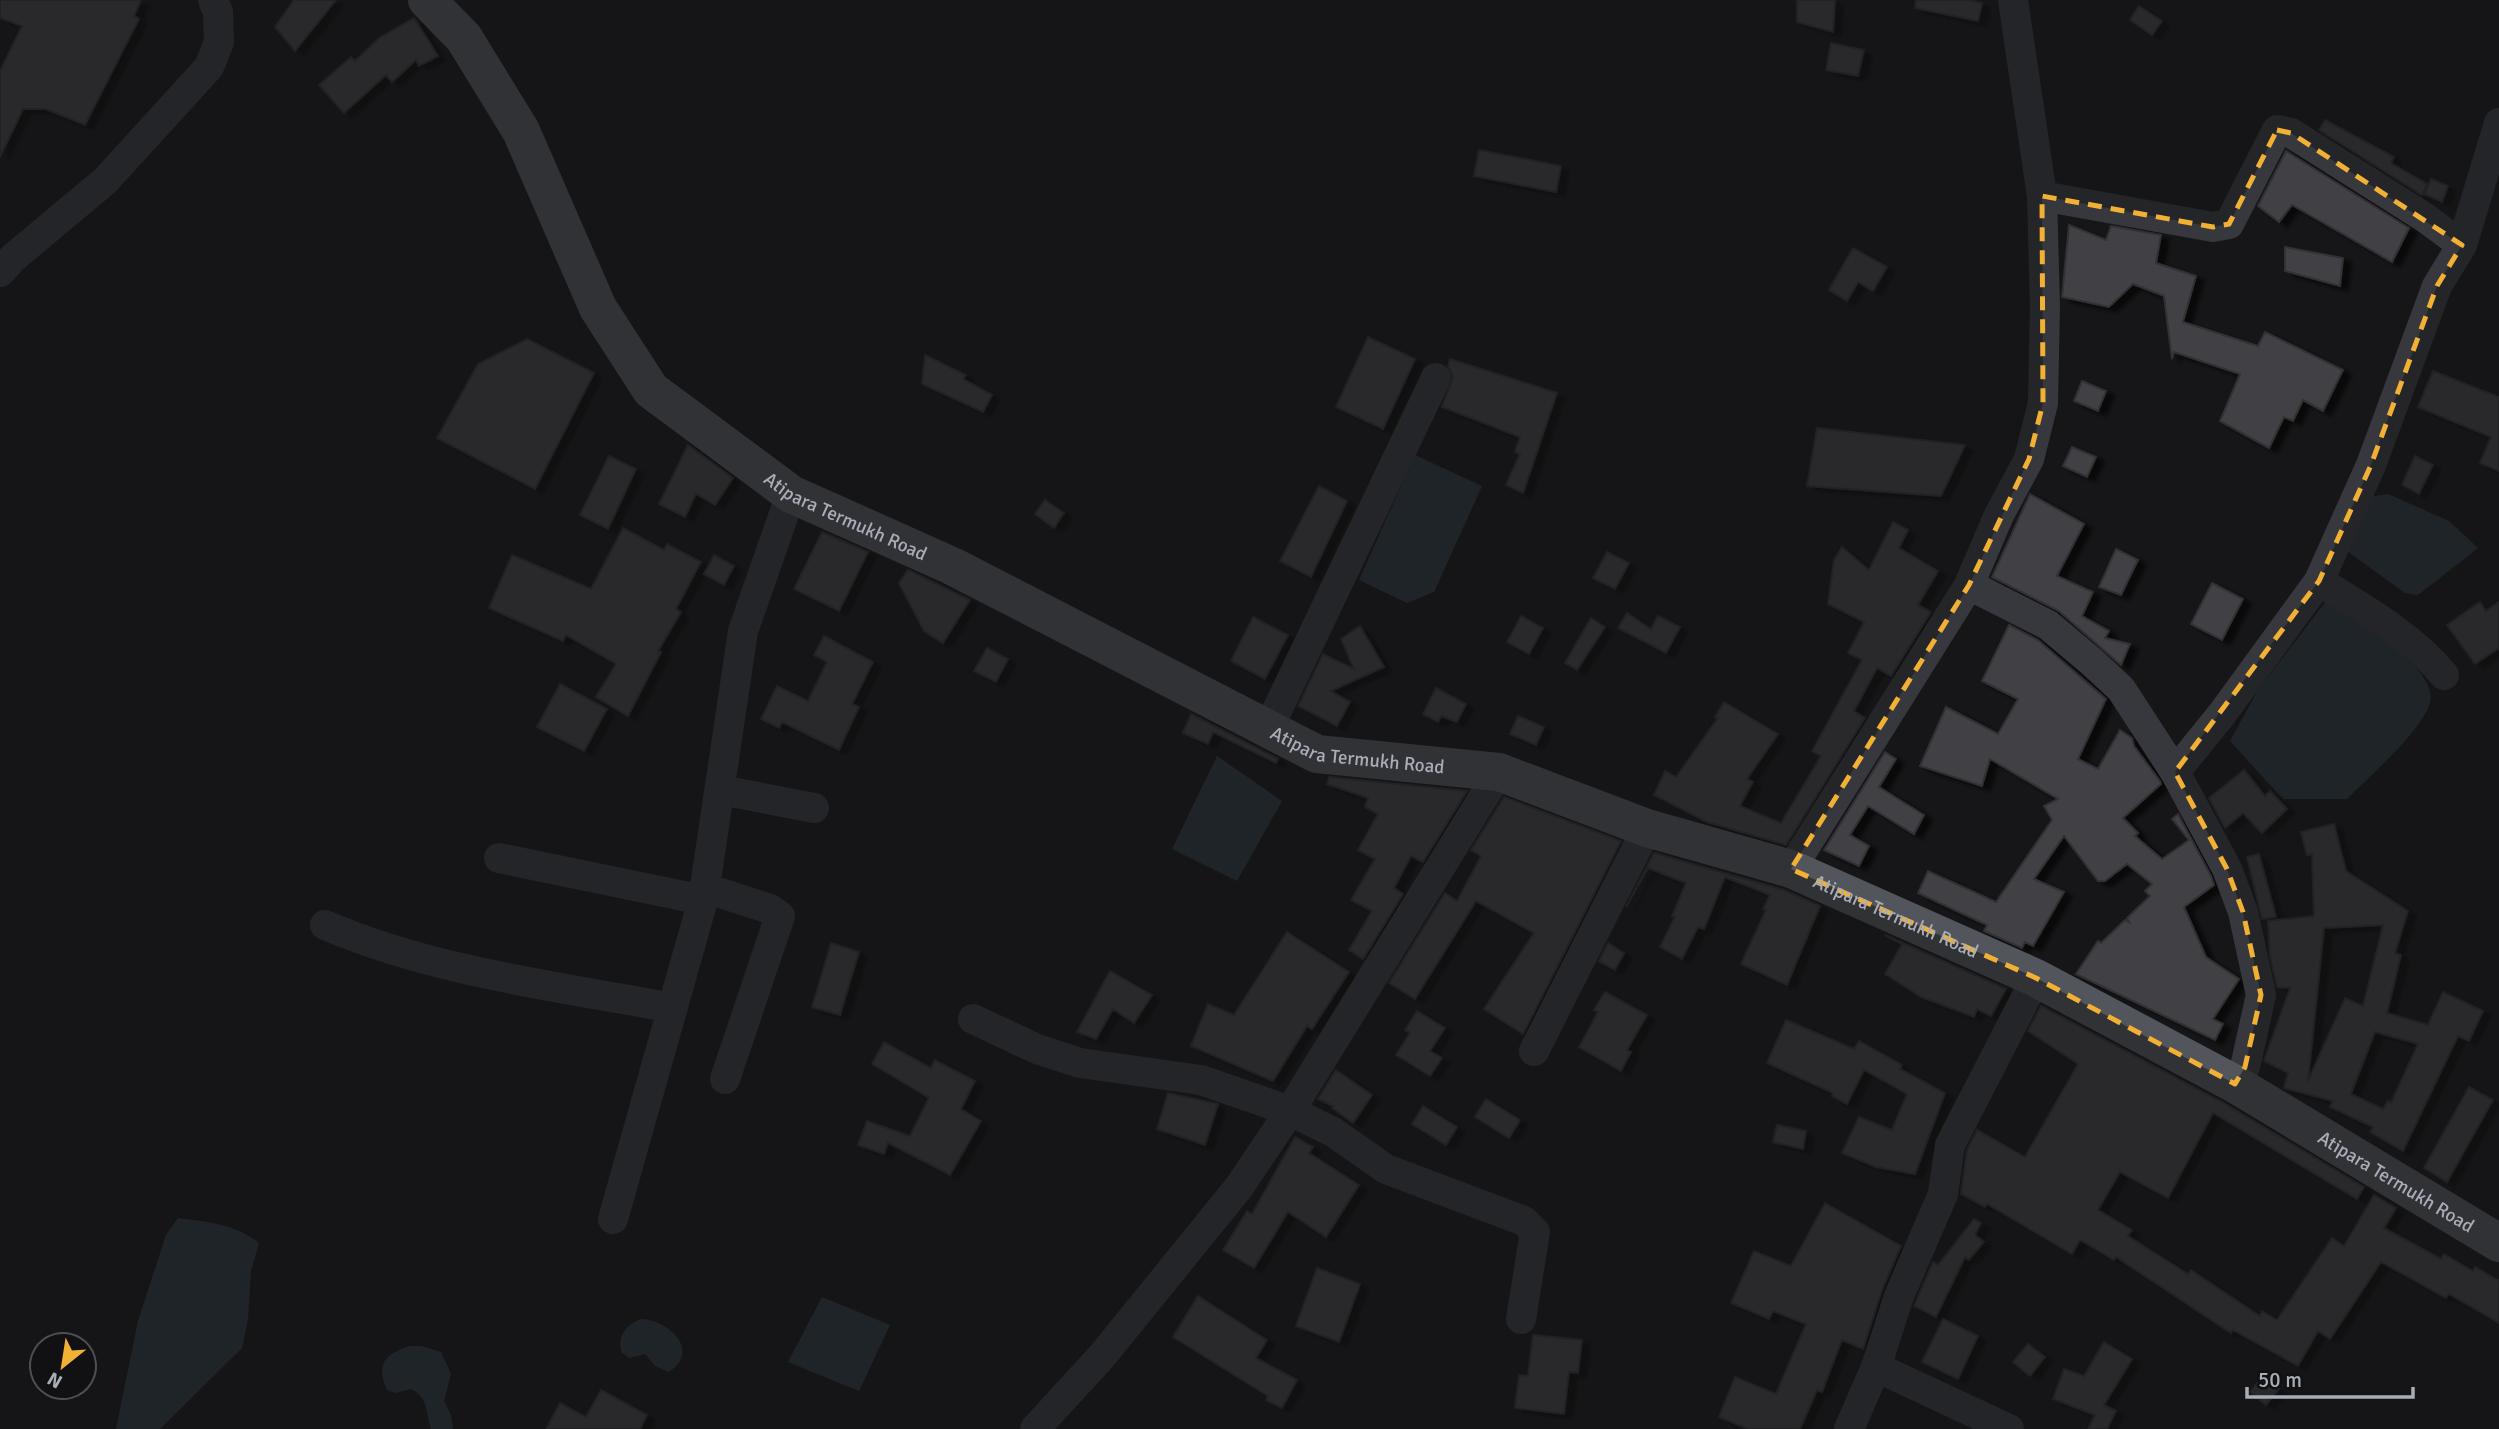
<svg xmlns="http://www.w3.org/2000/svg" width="2499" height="1429" viewBox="0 0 2499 1429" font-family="Signika,sans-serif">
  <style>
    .water { fill: #2c353c }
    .building { fill: #404145; stroke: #303034; stroke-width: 2; fill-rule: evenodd; filter: url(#shadow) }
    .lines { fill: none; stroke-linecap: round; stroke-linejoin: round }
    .minor { stroke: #37383d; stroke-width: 30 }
    .major { stroke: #53555c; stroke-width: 38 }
    .marked { fill: none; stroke: #f2b134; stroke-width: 5; stroke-dasharray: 14 9; stroke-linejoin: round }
    .labels { text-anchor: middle; stroke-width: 5; stroke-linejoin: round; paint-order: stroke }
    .street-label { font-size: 19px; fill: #a8adb8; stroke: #111113 }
  </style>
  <defs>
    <filter id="shadow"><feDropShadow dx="8" dy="4.5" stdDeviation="2" flood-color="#0009"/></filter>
  </defs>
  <rect width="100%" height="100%" fill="#161618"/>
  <g class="water">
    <path d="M1415,455L1482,486L1434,592L1407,603L1359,580Z"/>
    <path d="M2388,494L2449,521L2478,548L2418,595L2405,593L2347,551L2361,498Z"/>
    <path d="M2327,600C2352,617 2439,668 2430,702C2423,730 2368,778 2347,799H2283L2230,741L2258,690Z"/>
    <path d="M1217,756L1282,801L1237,881L1172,849Z"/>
    <path d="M178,1218C208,1222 235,1224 259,1243L251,1271L248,1319L242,1348L160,1429H116L138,1321L166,1235Z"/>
    <path d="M822,1297L890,1325L859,1391L788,1362Z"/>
    <path d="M642,1319C670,1321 701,1351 669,1372L655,1366L645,1354L630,1358L622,1353C616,1337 627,1323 642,1319Z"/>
    <path d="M409,1346H421L441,1352L451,1374L444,1401L451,1415L453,1429H431C425,1412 429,1398 411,1389L395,1393L387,1390C376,1364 384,1355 409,1346Z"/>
  </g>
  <g class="building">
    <path d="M0,0H141L134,16L139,19L85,125L46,109H23L0,157V71L22,26L0,18Z"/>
    <path d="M294,0H336L295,51L275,27Z"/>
    <path d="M1797,0H1835L1833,32L1797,22Z"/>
    <path d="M1916,0H1968L1982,3L1978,21L1915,8Z"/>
    <path d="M2139,6L2162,21L2152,35L2130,20Z"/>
    <path d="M414,18L438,56L419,66L416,60L392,82L386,75L344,113L319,85L351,57L355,61L379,38Z"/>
    <path d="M1831,43L1864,50L1858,76L1826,70Z"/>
    <path d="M2325,120L2394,157L2391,163L2427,184L2422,195L2319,130Z"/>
    <path d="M1479,150L1561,166L1556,192L1474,176Z"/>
    <path d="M2286,151L2409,228L2392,262L2292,205L2279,222L2258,206Z"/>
    <path d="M2431,179L2448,186L2442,202L2424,194Z"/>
    <path d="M2069,225L2106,240L2111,226L2161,235L2156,263L2196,276L2183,322L2258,346L2265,332L2343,370L2323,411L2303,400L2293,421L2284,417L2269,448L2220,421L2240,374L2174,352L2172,359L2164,296L2133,284L2109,307L2062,297Z"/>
    <path d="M2285,247L2343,258L2340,286L2285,271Z"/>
    <path d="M1853,248L1887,267L1873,291L1858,282L1847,301L1829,290Z"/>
    <path d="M1368,337L1415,359L1383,429L1336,407Z"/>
    <path d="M527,339L594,373L535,489L437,438L478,364Z"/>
    <path d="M925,355L966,375L963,379L992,395L983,412L922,384Z"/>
    <path d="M1450,359L1557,393L1523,493L1506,485L1520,454L1515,452L1520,437L1442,407L1453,377L1448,366Z"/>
    <path d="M2433,371L2499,397V471L2480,463L2491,437L2418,407Z"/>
    <path d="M2082,381L2106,391L2098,411L2074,401Z"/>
    <path d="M1817,428L1965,445L1941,496L1807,486Z"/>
    <path d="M688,445L733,478L715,505L696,494L685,517L659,504Z"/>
    <path d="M2072,447L2096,457L2087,477L2063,466Z"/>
    <path d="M609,456L636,469L608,529L580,515Z"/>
    <path d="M2415,456L2433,465L2419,494L2402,485Z"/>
    <path d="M1319,486L1347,501L1311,577L1280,561Z"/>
    <path d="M2030,494L2084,524L2057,576L2093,592L2082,616L2109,631L2105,638L2130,644L2121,665L2059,611L1992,577Z"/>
    <path d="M1045,500L1064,513L1054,528L1035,514Z"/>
    <path d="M1893,522L1908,530L1899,548L1938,571L1918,605L1931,612L1891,676L1877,668L1854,711L1865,718L1786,845L1707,822L1654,795L1665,771L1676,777L1718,718L1715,717L1724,702L1778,734L1747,779L1753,782L1740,806L1781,823L1821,756L1812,751L1862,660L1848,653L1864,622L1828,604L1834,560L1842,547L1869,570Z"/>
    <path d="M623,528L664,550L667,544L701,562L676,609L681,612L658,651L661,652L628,716L596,697L616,664L566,635L563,641L489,608L512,555L591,589Z"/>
    <path d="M822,532L868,552L839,611L794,589Z"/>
    <path d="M2116,549L2138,560L2121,595L2099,587Z"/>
    <path d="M1607,552L1629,563L1615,589L1593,578Z"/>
    <path d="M714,555L734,566L724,585L704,574Z"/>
    <path d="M908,570L970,600L943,643L924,631L899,583Z"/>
    <path d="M2212,583L2243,599L2222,640L2191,624Z"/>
    <path d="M2480,602L2486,611L2499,602V648L2475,664L2447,625Z"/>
    <path d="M1627,613L1651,629L1658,616L1680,627L1666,653L1618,628Z"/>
    <path d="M1521,616L1543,628L1529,654L1507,642Z"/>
    <path d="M1253,617L1288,635L1265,679L1231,661Z"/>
    <path d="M1591,618L1605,627L1577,670L1565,663Z"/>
    <path d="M2009,625L2038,640L2106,699L2078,759L2098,769L2120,730L2132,738L2134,746L2160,781L2161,784L2123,818L2138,833L2135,836L2162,859L2189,840L2172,819L2178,814L2211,876L2214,885L2184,907L2206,957L2239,979L2213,1019L2223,1024L2215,1040L2076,974L2098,941L2101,943L2125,920L2129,922L2127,918L2150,896L2145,891L2152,884L2127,864L2105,881H2098L2064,836L2034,879L2064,892L2033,946L2025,942L2022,948L1984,931L1987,925L1918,893L1928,871L1996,902L2052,820L2044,806L2058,799L1990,759L1982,786L1920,766L1946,707L1998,734L2018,699L1982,681Z"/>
    <path d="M1360,626L1384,667L1331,691L1350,702L1337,726L1298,706L1323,654L1354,669L1341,639Z"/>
    <path d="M824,636L873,662L852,704L859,707L839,750L782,722L779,728L761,719L777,686L808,701L827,662L814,655Z"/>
    <path d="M987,648L1008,659L996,682L974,671Z"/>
    <path d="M560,684L607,709L584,751L537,727Z"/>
    <path d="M1436,688L1466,704L1457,722L1441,716L1438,722L1423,714Z"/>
    <path d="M1191,714L1278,759L1276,763L1213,732L1208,744L1183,733Z"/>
    <path d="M1518,716L1544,727L1536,745L1510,734Z"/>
    <path d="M1885,752L1896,759L1879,787L1924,815L1914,834L1868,806L1850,835L1869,846L1859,866L1824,850Z"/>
    <path d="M2244,770L2265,796L2270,791L2287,809L2262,833L2243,813L2225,828L2209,798Z"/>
    <path d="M1329,777L1467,791L1423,862L1411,856L1394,888L1403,894L1363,959L1349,950L1372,911L1351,900L1375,859L1358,850L1378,814L1365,807L1368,798L1327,784Z"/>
    <path d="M1504,797L1621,841L1523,1034L1484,1009L1534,933L1476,901L1415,999L1389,983L1445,893L1457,901L1481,856L1471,850Z"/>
    <path d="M2334,824L2346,871L2408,911L2395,953L2401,955L2387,1013L2428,1025L2443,992L2483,1011L2469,1041L2458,1036L2403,1151L2370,1132L2373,1127L2330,1107L2333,1101L2284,1088L2288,1073L2264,1061L2290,988L2277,987L2270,956L2268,921L2314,916L2312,854L2307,855L2301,832ZM2383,925L2363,1006L2345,998L2308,1081L2324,928ZM2375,1032L2418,1044L2391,1103L2388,1101L2383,1109L2351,1094Z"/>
    <path d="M1654,853L1784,890L1820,906L1787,985L1741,964L1766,910L1763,909L1770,895L1725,877L1704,929L1698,927L1682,959L1660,947L1675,917L1672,916L1686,883L1648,868L1626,907Z"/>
    <path d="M2259,854L2276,917L2262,919L2247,857Z"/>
    <path d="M1287,932L1349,972L1312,1029L1307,1026L1273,1081L1191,1046L1208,1004L1234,1015Z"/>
    <path d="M1885,935L2006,989L1991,1016L1977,1009L1974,1017L1921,997L1885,974L1902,944Z"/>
    <path d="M831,943L859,952L840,1015L812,1007Z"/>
    <path d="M1608,943L1624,953L1615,970L1599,961Z"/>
    <path d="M1110,971L1152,995L1134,1023L1113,1009L1096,1039L1077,1032Z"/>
    <path d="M1605,992L1647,1015L1627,1050L1631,1052L1621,1071L1579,1047L1598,1012L1594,1010Z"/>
    <path d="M2041,1006L2224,1103L2364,1187L2357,1199L2213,1113L2168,1198L2120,1172L2098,1210L2132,1230L2128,1236L2188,1274L2191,1270L2260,1316L2262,1311L2277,1320L2332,1238L2344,1246L2374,1195L2396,1208L2384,1228L2441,1259L2444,1254L2473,1271L2475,1267L2499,1281V1323L2449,1294L2446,1298L2381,1262L2330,1339L2318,1331L2298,1366L2233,1330L2231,1333L2116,1257L2114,1260L2080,1240L2072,1254L1987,1204L1985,1207L1961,1194L1967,1150L1977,1130L2025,1157L2078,1064L2028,1031Z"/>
    <path d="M1417,1011L1445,1028L1430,1051L1442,1058L1430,1076L1396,1055L1410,1033L1405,1030Z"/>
    <path d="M1786,1020L1854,1049L1859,1041L1902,1065L1900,1069L1945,1093L1915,1174L1876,1167L1842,1153L1859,1117L1892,1130L1907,1094L1864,1070L1847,1104L1832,1096L1833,1093L1767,1063Z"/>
    <path d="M884,1042L931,1068L935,1060L975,1081L961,1109L981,1121L950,1175L888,1143L884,1154L858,1145L867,1121L910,1136L929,1098L872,1064Z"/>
    <path d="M1336,1070L1372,1095L1353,1123L1332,1108L1333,1106L1318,1099Z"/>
    <path d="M2469,1087L2493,1100L2447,1182L2424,1168Z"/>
    <path d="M1168,1093L1218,1104L1205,1145L1157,1129Z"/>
    <path d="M1486,1099L1520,1120L1509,1138L1475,1117Z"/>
    <path d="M1423,1106L1457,1127L1446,1145L1412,1124Z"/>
    <path d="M1777,1125L1806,1131L1803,1149L1773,1142Z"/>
    <path d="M1295,1137L1313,1147L1309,1153L1359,1185L1326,1237L1288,1212L1254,1268L1223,1250L1247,1211L1252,1214Z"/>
    <path d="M1825,1203L1901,1246L1882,1290L1863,1349L1842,1340L1822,1392L1817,1390L1800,1429H1748L1719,1417L1735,1377L1776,1394L1806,1324L1773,1311L1769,1319L1731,1303L1754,1251L1791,1266Z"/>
    <path d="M1974,1219L1981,1223L1975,1235L1984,1242L1969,1260L1965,1257L1936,1317L1914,1306L1933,1262L1938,1265Z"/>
    <path d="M1317,1268L1360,1284L1339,1342L1296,1326Z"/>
    <path d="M1198,1296L1267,1340L1256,1358L1297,1380L1282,1408L1266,1400L1268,1396L1173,1337Z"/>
    <path d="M1943,1319L1978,1336L1958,1379L1922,1362Z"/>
    <path d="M1533,1335L1582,1340L1578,1373L1569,1372L1564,1414L1515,1408L1519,1375L1528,1376Z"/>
    <path d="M2104,1342L2132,1359L2104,1405L2116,1411L2107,1429H2088L2095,1415L2053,1399L2064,1369L2084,1376Z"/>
    <path d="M2028,1344L2045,1357L2030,1376L2013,1362Z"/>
    <path d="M2259,1380L2279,1389L2266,1405L2250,1392Z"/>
    <path d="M601,1390L647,1415L640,1429H546L560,1403L586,1417Z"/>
  </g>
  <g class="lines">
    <g class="minor">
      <path d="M2042,196L2213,227L2229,224L2277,130L2291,133L2424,217L2462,245"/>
      <path d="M0,272L14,257L105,181L209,67L219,42L218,12L213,0"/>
      <path d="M2319,581C2362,608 2411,635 2444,675"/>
      <path d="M1969,585L2048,625L2092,662L2121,689L2175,772"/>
      <path d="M1268,729L1436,378"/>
      <path d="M721,790L814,808"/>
      <path d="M499,858L703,900"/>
      <path d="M1791,869L1969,585L1999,515L2029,459L2043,403L2045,306L2042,196L2013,0"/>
      <path d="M705,888L770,909L780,916L725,1079"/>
      <path d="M325,925C435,972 556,986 673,1008"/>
      <path d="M973,1019L1037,1049L1080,1063L1201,1080L1290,1111L1333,1132L1386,1169L1524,1221L1535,1232L1521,1319"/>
      <path d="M1534,1051L1647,828"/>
      <path d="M2235,1084L2245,1067L2261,995L2243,912L2227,869L2175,772L2222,714L2319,581L2371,465L2437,286L2462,245L2499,123"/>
      <path d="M613,1219L703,900L743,631L791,494"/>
      <path d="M1876,1367L2009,1429"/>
      <path d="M1035,1429L1102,1356L1239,1187L1290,1111L1499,772"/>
      <path d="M1849,1429L1876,1367L1899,1296L1943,1194L1950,1145L2036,978"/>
    </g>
    <path class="major" id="s1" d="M427,0L464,38L521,131L598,308L651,390L791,494L952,566L1317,754L1499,772L1647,828L1791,869L2036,978L2235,1084L2499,1243"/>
  </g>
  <path d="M0 0H2499V1429H0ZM2277,130L2291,133L2462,245L2437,286L2371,465L2319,581L2175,772L2227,869L2243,912L2261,995L2245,1067L2235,1084L2036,978L1791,869L1969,585L2029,459L2043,403L2042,196L2213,227L2229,224Z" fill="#161618" fill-opacity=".55" fill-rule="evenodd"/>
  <path class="marked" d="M2277,130L2291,133L2462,245L2437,286L2371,465L2319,581L2175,772L2227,869L2243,912L2261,995L2245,1067L2235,1084L2036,978L1791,869L1969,585L2029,459L2043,403L2042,196L2213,227L2229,224Z"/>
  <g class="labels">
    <g class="street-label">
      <text dy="7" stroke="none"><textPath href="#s1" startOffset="686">Atipara Termukh Road</textPath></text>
      <text dy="7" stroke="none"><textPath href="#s1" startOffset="1253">Atipara Termukh Road</textPath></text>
      <text dy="7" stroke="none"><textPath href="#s1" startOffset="1820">Atipara Termukh Road</textPath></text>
      <text dy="7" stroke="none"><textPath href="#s1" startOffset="2387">Atipara Termukh Road</textPath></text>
    </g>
  </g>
  <g transform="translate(63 1366) rotate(210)"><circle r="33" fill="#111113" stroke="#4d4f55" stroke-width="2"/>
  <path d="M0-5L12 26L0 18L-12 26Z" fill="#f2b134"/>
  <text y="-10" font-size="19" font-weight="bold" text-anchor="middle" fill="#a8adb8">N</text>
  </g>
  <path d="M2247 1387v10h166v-10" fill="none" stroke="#a8adb8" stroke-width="3.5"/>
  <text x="2258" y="1387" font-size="21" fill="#a8adb8" stroke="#111113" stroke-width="5" paint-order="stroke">50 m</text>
</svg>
